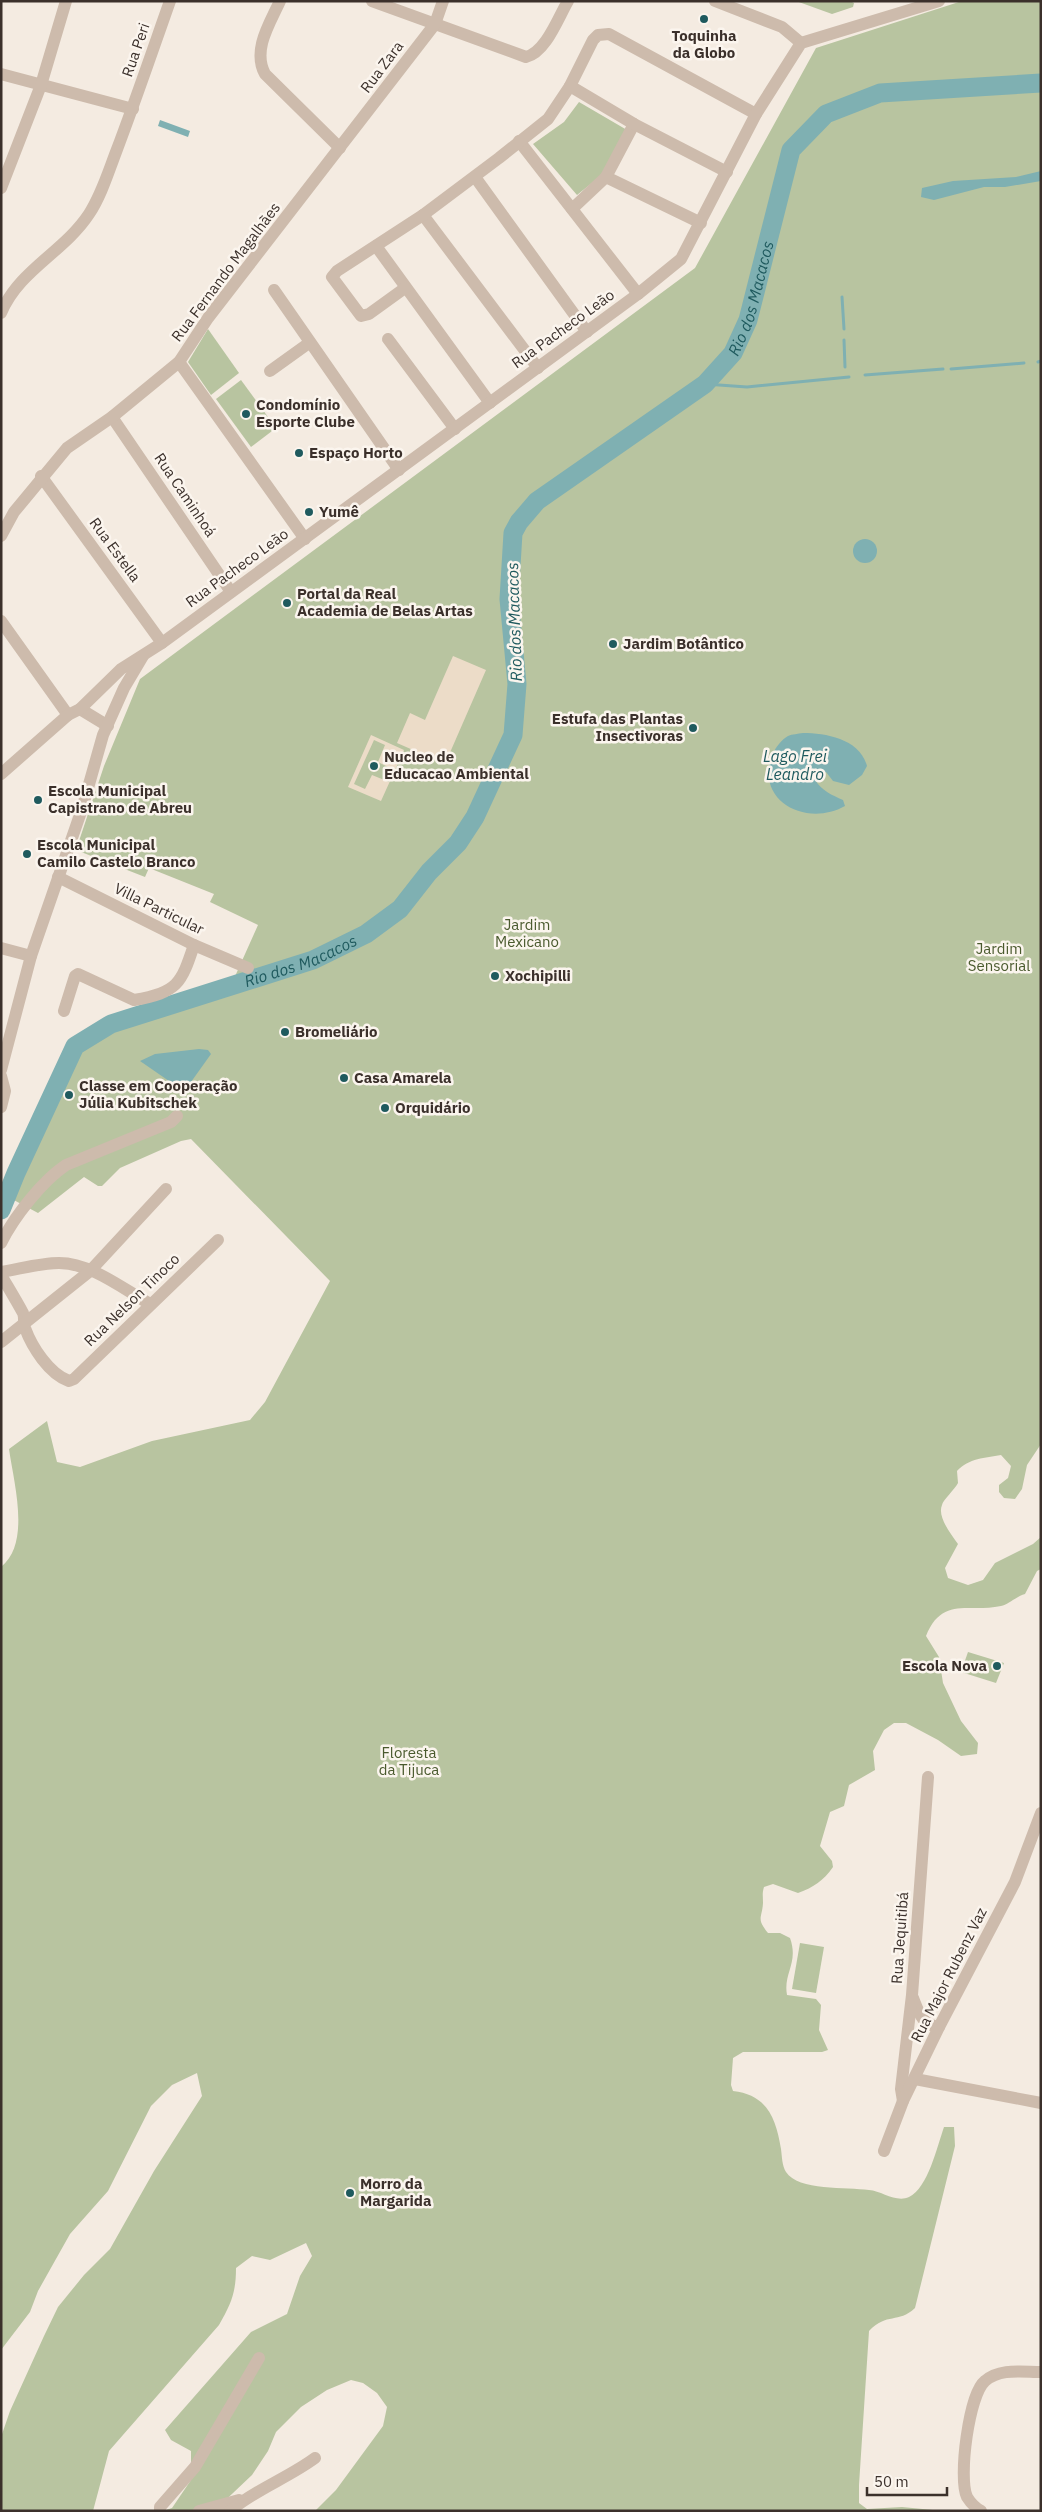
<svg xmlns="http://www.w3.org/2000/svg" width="1042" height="2512" viewBox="0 0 1042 2512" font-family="'IBM Plex Sans',sans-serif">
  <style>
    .green { fill: #b8c4a0 }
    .plaza { fill: #ecdcc8; fill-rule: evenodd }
    .water { fill: #7fb0b2 }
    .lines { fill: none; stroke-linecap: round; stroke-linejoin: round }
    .stream { stroke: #7fb0b2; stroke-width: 3 }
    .river { stroke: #7fb0b2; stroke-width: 19 }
    .minor { stroke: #cdbbac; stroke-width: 12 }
    .poi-dot { fill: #1f5a5e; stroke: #fbf5ee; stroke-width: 2 }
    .labels { text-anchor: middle; stroke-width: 5; stroke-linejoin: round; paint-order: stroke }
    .poi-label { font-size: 15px; font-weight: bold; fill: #3b302b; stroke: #fbf5ee; text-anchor: start }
    .street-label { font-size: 15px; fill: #3b302b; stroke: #fbf5ee }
    .park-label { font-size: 15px; fill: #4a5a2e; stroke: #fbf5ee }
    .water-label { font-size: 16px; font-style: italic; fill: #1f5a5e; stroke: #fbf5ee }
  </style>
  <rect width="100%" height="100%" fill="#f4ebe1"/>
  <g class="green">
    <path d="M796,1H850L854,3L853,7L832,14Z"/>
    <path d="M962,1H1041V1444L1027,1465L1022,1489L1015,1499L1004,1498L999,1492V1485L1008,1478L1011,1466L1001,1455C985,1458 969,1458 957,1471L958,1483C955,1489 943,1500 942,1505C937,1517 951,1534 958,1544L945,1568L948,1578L968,1585L983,1580L995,1563L1033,1544L1041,1537V1569L1037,1571L1025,1594C1015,1597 1008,1605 1001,1606C969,1613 942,1596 926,1636L939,1657L943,1683L961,1721L978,1743L977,1754L961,1756L938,1740L906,1723H894L884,1730L873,1751L875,1770L849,1785L844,1806L830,1812L820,1846L832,1861L833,1867C823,1881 814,1887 798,1893L773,1884L764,1887C762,1893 763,1897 763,1903C762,1919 756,1918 768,1933H780L790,1938C799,1963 783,1973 787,1995L816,1999L821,2005L819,2030L828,2050L822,2052H743L733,2058L731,2085L733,2091C768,2095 776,2119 781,2149C782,2156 782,2166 786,2172C798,2191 847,2187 869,2190C882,2191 896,2203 909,2197C928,2188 937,2147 944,2127H954L955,2146L915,2308C898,2324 887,2312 869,2331L859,2485V2503L867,2509L902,2507L943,2511H315L336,2490L383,2426L387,2407L377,2393L363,2383L351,2380L327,2390L301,2407L276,2432L268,2451L252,2475L214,2511H163L172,2508L191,2480V2451L171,2440L165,2430L251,2332L287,2314L300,2276L312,2256L306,2243L270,2260L252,2256L236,2268C236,2293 231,2304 219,2325L109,2451L93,2511H1V2437L10,2411L44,2336L58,2307L84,2275L110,2249L154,2171L202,2096L197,2073L172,2085L151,2106L108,2191L70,2234L38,2291L30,2312L1,2350V1567C31,1543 14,1484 9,1449L47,1421L57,1462L80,1467L152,1441L250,1420L265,1402L330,1281L191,1139L181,1141L120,1168L102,1186H98L84,1177L38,1213L10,1198L42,1122L78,1045L228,992L258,925L210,902L214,894L149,868L145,877L76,850L104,766L140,679L695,268L816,48Z"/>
    <path d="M579,102L627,130L603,174L577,195L533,144L564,122Z"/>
    <path d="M208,329L239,373L211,395L188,362Z"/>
    <path d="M241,380L276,428L251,447L216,399Z"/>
    <path d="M968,1652L1004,1663L996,1683L961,1672Z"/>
    <path d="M800,1943L824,1947L816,1993L792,1989Z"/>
  </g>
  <g class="plaza">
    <path d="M453,656L486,670L445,764L397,743L410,713L425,720Z"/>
    <path d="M371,735L404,750L381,801L348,787ZM374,740L385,745L378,762L394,770L389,782L372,775L365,789L354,784Z"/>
  </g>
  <g class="water">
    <path d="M160,120L190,131L188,137L158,126Z"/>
    <path d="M1041,171V181L1005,187H984L934,200L921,197L922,188L953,181L1016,177Z"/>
    <circle cx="865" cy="551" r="12"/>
    <path d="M803,733C826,733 860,739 867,766L862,775L849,785L833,781L826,772L818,774L815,780C822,791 832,795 843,800L845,806C806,828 753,800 773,754C775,748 782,739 788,736C792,734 798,734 803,733Z"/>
    <path d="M199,1049L208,1050L211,1054L186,1089L182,1090L140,1061L155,1054Z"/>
  </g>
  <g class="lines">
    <g class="stream">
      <path d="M842,297L844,329"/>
      <path d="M844,340L845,367"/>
      <path d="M1038,362L1041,361"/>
      <path d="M951,369L1024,363"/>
      <path d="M865,375L943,369"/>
      <path d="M705,384L747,387L849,377"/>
    </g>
    <path class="river" id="s1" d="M1,1210L16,1173L75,1046L111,1024L313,960L366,934L400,909L429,872L458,843L475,817L513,735L517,684L509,599L513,533L519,522L537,501L705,384L733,353L748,320L791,150L826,114L880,93L1041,83"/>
    <g class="minor">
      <path d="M280,1C270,23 252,50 265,74L340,148"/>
      <path d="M372,1L526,57C546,52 558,18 568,1"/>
      <path d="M715,1L782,27L801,43"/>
      <path d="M1,74L133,109"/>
      <path d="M570,86L593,40L598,35L609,34L756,114"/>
      <path d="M519,141L638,294"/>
      <path d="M475,177L587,332"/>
      <path d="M606,177L701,223"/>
      <path d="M1,188L41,85L66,1"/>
      <path d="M572,209L606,177L634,124"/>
      <path d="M423,215L538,368"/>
      <path d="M376,246L490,403"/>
      <path d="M405,288L369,314L361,316L332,277L337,271L423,215L499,158L548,119L570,86L634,124L727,172"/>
      <path d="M274,290L399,470"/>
      <path d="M1,313C19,270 64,252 89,214C101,196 108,173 116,152C135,102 152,52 170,1"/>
      <path d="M388,339L455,429"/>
      <path d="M179,362L305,539"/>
      <path d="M270,371L309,343"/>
      <path d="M112,417L231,592"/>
      <path d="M41,476L162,643"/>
      <path d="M1,536L14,512L67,448L112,417L179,362L208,318L435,24L443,1"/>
      <path d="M1,621L68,715"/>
      <path d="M80,709L108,726"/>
      <path d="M1,774L68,715L80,709L121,669L162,643L638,294L681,259L756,114L801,43L939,1"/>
      <path d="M58,877L194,945L248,968"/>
      <path d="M1,948L31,956"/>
      <path d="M64,1011L75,976L78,974L134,1000C178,992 181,984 194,945"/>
      <path d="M1,1070L31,956L82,809L103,735L124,688L143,656"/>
      <path d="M1,1076L5,1091L1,1107"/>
      <path d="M1,1243C14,1217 42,1181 66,1165L171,1122L177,1116"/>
      <path d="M1,1272C20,1269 40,1263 59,1263C91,1263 123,1289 150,1304"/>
      <path d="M1,1275C8,1287 16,1300 23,1313C25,1317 23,1322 25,1328C32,1347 49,1374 69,1381L74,1379L218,1240"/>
      <path d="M1,1342L90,1271L166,1189"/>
      <path d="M913,1998C919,2013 922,2025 939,2027"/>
      <path d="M915,2079L1041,2103"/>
      <path d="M903,2101L901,2089L912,1995L928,1777"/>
      <path d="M884,2151L903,2101L939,2027L1015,1882L1041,1813"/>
      <path d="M160,2511V2507L195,2467L259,2358"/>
      <path d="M199,2511L239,2500"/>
      <path d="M230,2511C256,2489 288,2478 315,2458"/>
      <path d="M981,2511C976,2508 970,2502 967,2497C958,2478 969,2394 985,2381C1000,2368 1022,2372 1041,2372"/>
    </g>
  </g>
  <g class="poi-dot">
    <circle cx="704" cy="19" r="5"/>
    <circle cx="246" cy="414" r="5"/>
    <circle cx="299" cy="453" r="5"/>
    <circle cx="309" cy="512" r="5"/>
    <circle cx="287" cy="603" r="5"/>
    <circle cx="613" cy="644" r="5"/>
    <circle cx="693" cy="728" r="5"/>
    <circle cx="374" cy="766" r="5"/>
    <circle cx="38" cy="800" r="5"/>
    <circle cx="27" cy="854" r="5"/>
    <circle cx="495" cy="976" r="5"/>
    <circle cx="285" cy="1032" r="5"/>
    <circle cx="344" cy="1078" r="5"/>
    <circle cx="69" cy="1095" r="5"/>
    <circle cx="385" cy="1108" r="5"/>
    <circle cx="997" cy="1666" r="5"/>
    <circle cx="350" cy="2193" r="5"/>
  </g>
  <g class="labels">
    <g class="poi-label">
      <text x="704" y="41" text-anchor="middle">Toquinha<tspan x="704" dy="17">da Globo</tspan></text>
      <text x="256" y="410">Condomínio<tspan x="256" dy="17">Esporte Clube</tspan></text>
      <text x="309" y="458">Espaço Horto</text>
      <text x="319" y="517">Yumê</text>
      <text x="297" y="599">Portal da Real<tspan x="297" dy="17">Academia de Belas Artas</tspan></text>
      <text x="623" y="649">Jardim Botântico</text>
      <text x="683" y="724" text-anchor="end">Estufa das Plantas<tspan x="683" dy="17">Insectivoras</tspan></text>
      <text x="384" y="762">Nucleo de<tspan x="384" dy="17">Educacao Ambiental</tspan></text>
      <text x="48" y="796">Escola Municipal<tspan x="48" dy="17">Capistrano de Abreu</tspan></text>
      <text x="37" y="850">Escola Municipal<tspan x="37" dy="17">Camilo Castelo Branco</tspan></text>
      <text x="505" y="981">Xochipilli</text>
      <text x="295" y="1037">Bromeliário</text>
      <text x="354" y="1083">Casa Amarela</text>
      <text x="79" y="1091">Classe em Cooperação<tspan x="79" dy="17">Júlia Kubitschek</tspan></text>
      <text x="395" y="1113">Orquidário</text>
      <text x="987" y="1671" text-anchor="end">Escola Nova</text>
      <text x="360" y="2189">Morro da<tspan x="360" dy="17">Margarida</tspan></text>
    </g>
    <g class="street-label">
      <text transform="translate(136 50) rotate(-71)" y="5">Rua Peri</text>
      <text transform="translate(382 67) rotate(-53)" y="5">Rua Zara</text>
      <text transform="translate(226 272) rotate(-53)" y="5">Rua Fernando Magalhães</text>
      <text transform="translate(563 329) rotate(-36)" y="5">Rua Pacheco Leão</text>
      <text transform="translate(185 495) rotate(56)" y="5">Rua Caminhoá</text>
      <text transform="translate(115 550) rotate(54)" y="5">Rua Estella</text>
      <text transform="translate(237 568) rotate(-36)" y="5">Rua Pacheco Leão</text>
      <text transform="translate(159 909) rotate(26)" y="5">Villa Particular</text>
      <text transform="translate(132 1300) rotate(-44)" y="5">Rua Nelson Tinoco</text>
      <text transform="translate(900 1938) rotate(-86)" y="5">Rua Jequitibá</text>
      <text transform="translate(949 1975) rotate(-63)" y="5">Rua Major Rubenz Vaz</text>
    </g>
    <g class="park-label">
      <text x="527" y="930">Jardim<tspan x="527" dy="17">Mexicano</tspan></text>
      <text x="999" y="954">Jardim<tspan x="999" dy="17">Sensorial</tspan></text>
      <text x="409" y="1758">Floresta<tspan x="409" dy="17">da Tijuca</tspan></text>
    </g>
    <g class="water-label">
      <text dy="6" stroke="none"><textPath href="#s1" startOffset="1292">Rio dos Macacos</textPath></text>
      <text transform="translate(514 622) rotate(-92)" y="6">Rio dos Macacos</text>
      <text x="795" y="762">Lago Frei<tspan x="795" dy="18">Leandro</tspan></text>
      <text dy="6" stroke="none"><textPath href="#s1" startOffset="422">Rio dos Macacos</textPath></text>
    </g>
  </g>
  <rect width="1042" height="2512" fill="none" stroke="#3b302b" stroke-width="5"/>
  <path d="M867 2487v8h80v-8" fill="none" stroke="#3b302b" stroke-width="2.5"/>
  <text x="874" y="2487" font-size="15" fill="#3b302b" stroke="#fbf5ee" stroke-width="4" paint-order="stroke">50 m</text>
</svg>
